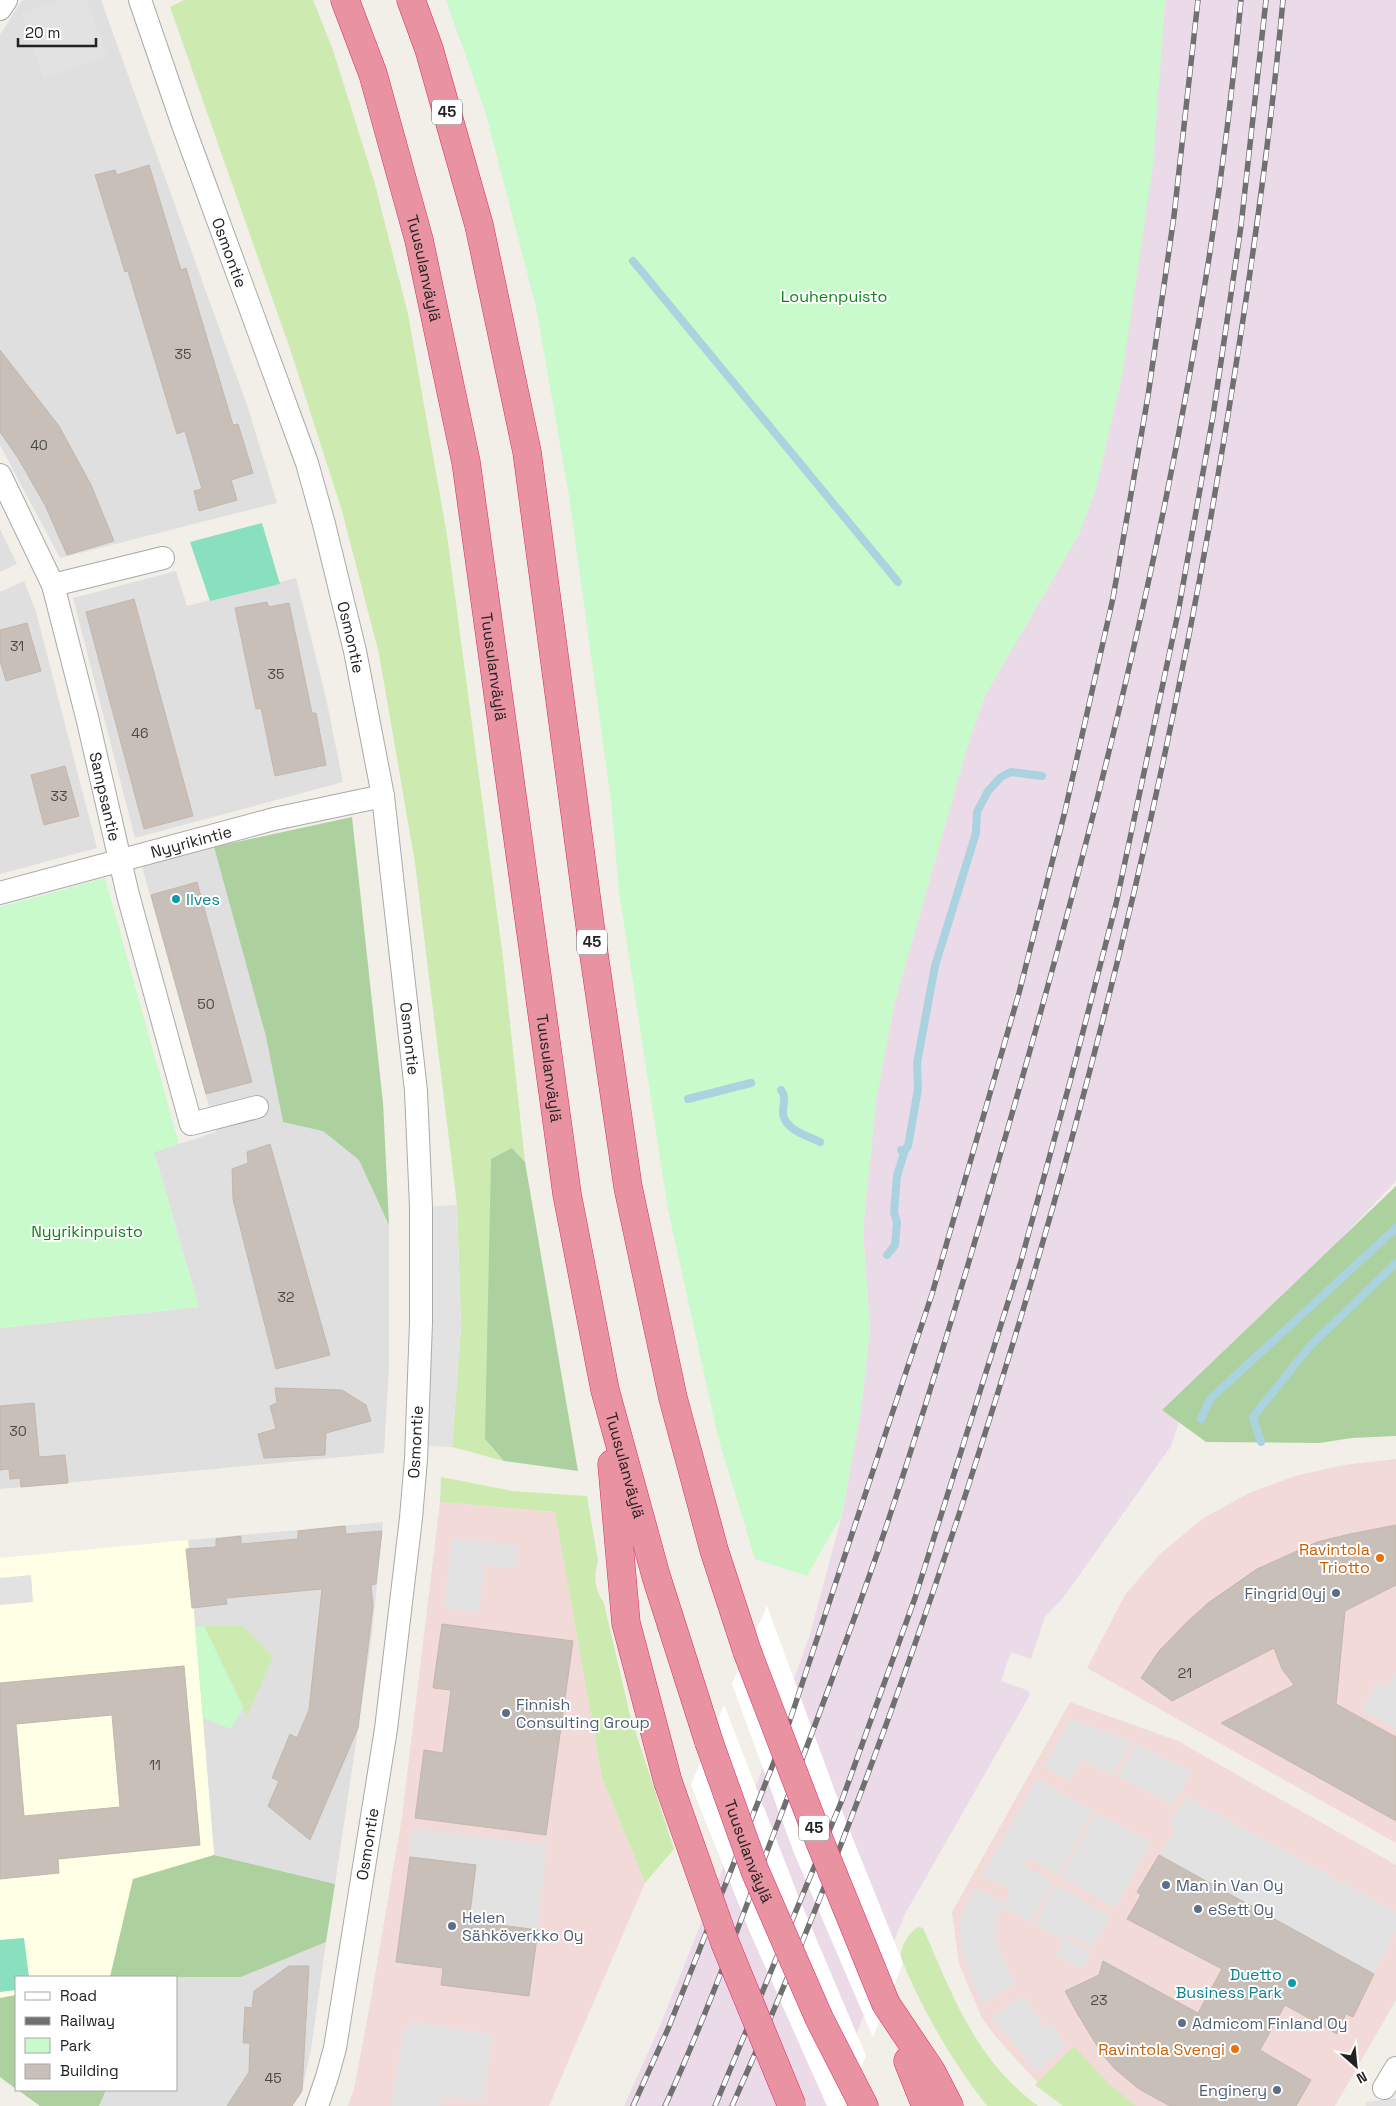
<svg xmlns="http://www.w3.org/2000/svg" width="1396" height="2106" viewBox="0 0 1396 2106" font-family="'Space Grotesk',sans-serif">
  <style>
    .residential { fill: #e0dfdf }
    .commercial { fill: #f2dad9 }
    .industrial { fill: #ebdbe8 }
    .education { fill: #ffffe5 }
    .grass { fill: #cdebb0 }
    .forest { fill: #add19e }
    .park { fill: #c8facc }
    .pitch { fill: #88e0be }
    .parking { fill: #e2e2e2 }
    .pier { fill: #fff }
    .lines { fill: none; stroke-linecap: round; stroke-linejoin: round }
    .stream { stroke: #aad3df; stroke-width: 8 }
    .building { fill: #c7bfb8; stroke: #c4b6ab; fill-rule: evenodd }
    .street-casing { stroke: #a9a9a9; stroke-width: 24 }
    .highway-casing { stroke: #dc2a67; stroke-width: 29 }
    .street { stroke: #fff; stroke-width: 22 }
    .highway { stroke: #e892a2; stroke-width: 28 }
    .rail-casing { stroke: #707070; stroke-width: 5.5 }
    .rail { stroke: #fff; stroke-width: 4; stroke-dasharray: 11; stroke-linecap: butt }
    .highway-bridge-casing { stroke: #dc2a67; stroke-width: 29; stroke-linecap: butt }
    .highway-bridge { stroke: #e892a2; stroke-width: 28 }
    .culture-dot { fill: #0f9aa8; stroke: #fff; stroke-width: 2 }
    .food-dot { fill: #e8710a; stroke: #fff; stroke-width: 2 }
    .service-dot { fill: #5c6f8a; stroke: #fff; stroke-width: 2 }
    .labels { text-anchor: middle; stroke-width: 4; stroke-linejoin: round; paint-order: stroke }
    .number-label { font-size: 14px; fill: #4b4948 }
    .shield { fill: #fff; stroke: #646464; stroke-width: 1 }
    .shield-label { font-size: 15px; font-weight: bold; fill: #222 }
    .street-label { font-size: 16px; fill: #222; stroke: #fff }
    .park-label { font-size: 16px; fill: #0c8416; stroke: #fff }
    .culture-label { font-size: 16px; fill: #0d838f; stroke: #fff; text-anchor: start }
    .food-label { font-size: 16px; fill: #c56008; stroke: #fff; text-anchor: end }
    .service-label { font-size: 16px; fill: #4e5e75; stroke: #fff; text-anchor: start }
  </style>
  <rect width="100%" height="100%" fill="#f2efe9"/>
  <g class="residential">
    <path d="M22,0H101L248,408L277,503L60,558L0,445V35Z"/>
    <path d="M0,529L17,564L0,572Z"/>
    <path d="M176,571L187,606L296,578L326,698L343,782L135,838L73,598Z"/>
    <path d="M24,581L36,612L97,848L0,874V592Z"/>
    <path d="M214,847L266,1037L283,1122L383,1103L389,1225V1367L384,1453L0,1489V1328L199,1307L154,1152L216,1132L141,863Z"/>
    <path d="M383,1522L372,1635L335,1884L214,1855L188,1540Z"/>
    <path d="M326,1942L311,2049L302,2091L292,2106H99L106,2090H176V1977H154V1976L241,1977Z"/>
  </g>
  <g class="commercial">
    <path d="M1396,1459V1843L1087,1668L1125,1595L1160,1554L1202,1519L1249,1493L1295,1476L1343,1465Z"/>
    <path d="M440,1502L555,1512L602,1778L645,1883L549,2106H348L354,2089L372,1993L402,1817Z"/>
    <path d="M1070,1702L1178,1741L1396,1865V2000L1335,2106H1069L1034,2079L996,2037L982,2018L959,1964L952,1912Z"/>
  </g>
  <path class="industrial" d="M1165,0H1396V1181L1186,1401L1171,1446L1063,1598L1045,1617L1031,1659L1011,1652L1001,1681L1027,1690L1030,1695L905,1914L827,2106H624L659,2028L757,1783L810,1634L842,1515L861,1409L870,1330L863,1231L876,1100L894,1005L969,741L985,695L1078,536L1095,492L1122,376L1164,17Z"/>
  <path class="education" d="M188,1540L214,1855L133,1879L110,1977H16V1995L0,1998V1558Z"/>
  <g class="grass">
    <path d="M184,0H313L333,50L375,184L408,314L447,535L503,958L525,1162L512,1148L485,1439L504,1461L452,1447L461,1327L457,1205L415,863L379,654L342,511L290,349L170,7Z"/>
    <path d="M441,1477L512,1491L587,1496L598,1561C593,1576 595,1590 604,1603L630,1715L674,1849L645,1883L602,1778L555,1512L440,1502Z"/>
    <path d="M204,1626H243L273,1657L247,1716Z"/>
    <path d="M919,1927L923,1928C954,1998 974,2058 1038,2106H987C952,2061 925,2015 903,1963C902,1960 900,1957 901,1955C901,1945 911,1930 919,1927Z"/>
    <path d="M1074,2046L1105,2080L1136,2106H1063L1035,2085Z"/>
  </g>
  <g class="forest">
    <path d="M352,817L383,1103L389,1225L359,1160L323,1131L283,1122L266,1037L214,847Z"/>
    <path d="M512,1148L525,1162L578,1471L504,1461L485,1439L491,1159Z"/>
    <path d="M1396,1186V1436L1352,1438L1319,1443L1206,1442L1162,1410Z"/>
    <path d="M214,1855L335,1884L326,1942L241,1977H110L133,1879Z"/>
    <path d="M16,1995V2089L0,2077V1998Z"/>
    <path d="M18,2090H106L99,2106H40Z"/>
  </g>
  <g class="park">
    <path d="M446,0H1165L1153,165L1122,376L1095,492L1078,536L985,695L969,741L894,1005L876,1100L863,1231L870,1330L861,1409L842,1515L807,1576L755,1559L718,1437L668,1210L619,892L611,801L569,496L536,307L485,111Z"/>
    <path d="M105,878L179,1144L154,1152L199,1307L0,1328V907Z"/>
    <path d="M204,1626L243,1707L231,1729L203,1718L195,1627Z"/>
  </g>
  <g class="pitch">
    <path d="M262,523L280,584L210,601L190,542Z"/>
    <path d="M24,1938L29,1977H16V1990L0,1992V1940Z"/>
  </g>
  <g class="parking">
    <path d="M61,0H87L107,57L44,79L21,14Z"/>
    <path d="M457,1205L461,1327L452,1447L416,1445L421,1207Z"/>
    <path d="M452,1538L518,1546L516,1568L484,1565L479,1612L444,1608Z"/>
    <path d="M31,1575L33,1602L0,1605V1578Z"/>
    <path d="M1396,1671V1729L1362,1710L1377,1682L1387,1687Z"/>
    <path d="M1070,1719L1132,1741L1112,1776L1082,1759L1070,1781L1044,1767Z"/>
    <path d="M1136,1743L1192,1772L1173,1805L1117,1776Z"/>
    <path d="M1037,1779L1094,1811L1057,1875L1028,1858L1024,1866L1053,1883L1030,1922L1002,1907L995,1932L1001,1955L1016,1983L983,2004L972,1983L963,1955L959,1923L961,1914L975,1888L1004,1903L1011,1890L982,1875Z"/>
    <path d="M1185,1796L1396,1912V1932L1374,1974L1159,1855L1176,1829L1169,1825Z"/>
    <path d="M1097,1813L1151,1842L1115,1908L1060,1876Z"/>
    <path d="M411,1829L547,1844L537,1930L469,1921L476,1865L410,1857Z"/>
    <path d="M1056,1885L1110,1917L1093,1948L1068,1935L1065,1938L1091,1953L1082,1969L1056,1955L1064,1940L1034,1924Z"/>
    <path d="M1024,1996L1044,2028L1052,2024L1066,2047L1036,2072L991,2017Z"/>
    <path d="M418,2023L492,2034L485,2101L441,2097L440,2106H391L403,2031L409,2024Z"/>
    <path d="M1396,2098V2106H1366V2102Z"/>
  </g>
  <g class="pier">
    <path d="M767,1606L847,1824L903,1963L873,2037L794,1853L732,1684Z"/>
    <path d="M724,1705L799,1898L866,2056L844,2106H827L751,1935L691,1785Z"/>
  </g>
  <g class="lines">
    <g class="stream">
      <path d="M633,261L898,582"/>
      <path d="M781,1090C786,1096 784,1102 783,1109C781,1129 806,1135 820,1142"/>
      <path d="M688,1099L751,1083"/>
      <path d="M901,1150H905L908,1146L918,1089L917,1063L935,966L976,833L977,812L988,791L1001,777L1011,772L1042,776"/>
      <path d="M887,1255L895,1245L897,1222L894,1213L897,1176L905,1150"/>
      <path d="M1201,1419L1210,1399L1396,1228"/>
      <path d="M1261,1442L1253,1417L1309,1347L1396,1263"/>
    </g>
  </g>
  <g class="building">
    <path d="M149,165L181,270L186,268L233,425L238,424L253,473L231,480L237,500L199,511L194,491L202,489L185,431L177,434L128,271L125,272L95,175L115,170L117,175Z"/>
    <path d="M0,350L59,426L91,485L114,541L67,555L45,505L18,458L0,432Z"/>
    <path d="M134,599L193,816L144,829L86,612Z"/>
    <path d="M267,602L269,607L289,603L312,713H316L326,765L275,776L261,708L256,709L235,608Z"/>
    <path d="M27,623L41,671L6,681L0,661V630Z"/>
    <path d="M65,766L79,816L44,825L31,775Z"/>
    <path d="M197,882L252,1082L206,1094L151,895Z"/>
    <path d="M270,1144L330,1355L276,1369L233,1199L232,1169L248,1163L247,1152Z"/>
    <path d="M275,1388L342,1390L366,1405L371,1421L326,1433L325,1455L264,1458L258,1434L276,1429L270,1406L277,1403Z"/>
    <path d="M34,1403L39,1457L65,1455L68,1483L21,1487L20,1478L10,1479L9,1469L0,1470V1406Z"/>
    <path d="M1396,1525V1585L1345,1611L1336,1704L1396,1737V1821L1221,1723L1294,1685L1282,1669L1274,1648L1172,1701L1141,1678L1159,1651L1186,1623L1208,1603L1257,1569L1317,1542L1350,1534Z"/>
    <path d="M345,1526L346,1534L382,1531L376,1584L371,1585L373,1606L358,1728L310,1840L268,1806L279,1781L272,1778L290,1734L297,1738L309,1710L322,1589L226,1598L227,1604L192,1608L186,1549L216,1547V1539L241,1536V1544L298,1539V1531Z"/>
    <path d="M442,1624L573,1641L546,1835L415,1818L424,1750L443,1753L451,1690L433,1688Z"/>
    <path d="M184,1666L200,1845L58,1859L59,1873L0,1879V1683ZM112,1715L120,1807L24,1816L16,1724Z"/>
    <path d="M1159,1855L1374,1974L1353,2017L1346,2014L1337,2034L1285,2005L1260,2050L1311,2080L1296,2106H1170L1139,2089L1115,2069L1102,2054L1077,2013L1065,1991L1099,1975L1103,1961L1198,2013L1222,1969L1127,1919L1141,1895L1137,1892Z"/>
    <path d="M410,1857L476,1865L469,1921L538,1930L529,1996L441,1985L443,1968L396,1962Z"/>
    <path d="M289,1966H309L302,2091L292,2106H227L249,2072L250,2043H243L245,2007L252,2008L254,1991Z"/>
  </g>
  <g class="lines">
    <defs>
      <g id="street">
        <path id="s1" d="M140,0L183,125L307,463L324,524L355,651L383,796L416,1091L421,1207V1322L416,1459L411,1518L386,1729L335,2048L327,2077L317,2106"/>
        <path d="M0,9L6,0"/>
        <path id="s2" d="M0,475L53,585L87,717L128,895L191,1124L257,1107"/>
        <path d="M53,585L163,558"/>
        <path id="s3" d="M0,893L274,819L383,796"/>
        <path d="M1384,2088L1396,2068"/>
      </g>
      <g id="highway">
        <path id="s4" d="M345,0L373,74L419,240L466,462L567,1194L605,1390L656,1576L709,1742"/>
        <path d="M411,0L429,49L479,225L527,452L593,948L628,1187L673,1398L714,1550L747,1651"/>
        <path d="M612,1464L626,1623L668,1782"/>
        <path d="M886,2004L931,2071L949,2106"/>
        <path d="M819,2018L864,2106"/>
        <path d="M908,2061L926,2106"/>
      </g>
    </defs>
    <use href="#street" class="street-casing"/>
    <use href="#highway" class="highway-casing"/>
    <use href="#street" class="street"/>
    <use href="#highway" class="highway"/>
    <defs>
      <g id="rail">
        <path d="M633,2106L668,2029L787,1729L932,1294L1019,993L1065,811L1113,598L1148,396L1174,216L1198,0"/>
        <path d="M665,2106C708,2013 742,1916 779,1820C813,1731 847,1641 878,1551C919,1430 956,1307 992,1183C1105,796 1204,403 1241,0"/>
        <path d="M715,2106L842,1800L915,1598L1021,1261L1071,1078L1116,904L1178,613L1213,416L1241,226L1266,0"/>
        <path d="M732,2106C822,1905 899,1699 967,1490C1070,1173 1152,850 1210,522C1240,349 1267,175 1283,0"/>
      </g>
    </defs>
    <use href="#rail" class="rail-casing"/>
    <use href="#rail" class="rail"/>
    <defs>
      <g id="highway-bridge">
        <path d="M747,1651L820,1842L886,2004"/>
        <path id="s5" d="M709,1742L755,1871L819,2018"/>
        <path d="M668,1782L725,1943L792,2106"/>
      </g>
    </defs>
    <use href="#highway-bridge" class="highway-bridge-casing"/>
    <use href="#highway-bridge" class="highway-bridge"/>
  </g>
  <g class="culture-dot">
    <circle cx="176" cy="899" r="5"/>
    <circle cx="1292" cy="1983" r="5"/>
  </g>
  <g class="food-dot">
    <circle cx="1380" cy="1558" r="5"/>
    <circle cx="1235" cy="2049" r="5"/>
  </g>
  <g class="service-dot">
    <circle cx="1336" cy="1593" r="5"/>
    <circle cx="506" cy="1713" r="5"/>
    <circle cx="1166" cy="1885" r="5"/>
    <circle cx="1198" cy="1909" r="5"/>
    <circle cx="452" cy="1926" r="5"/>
    <circle cx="1182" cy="2023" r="5"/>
    <circle cx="1277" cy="2090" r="5"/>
  </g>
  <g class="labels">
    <g class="number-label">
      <text x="183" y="359">35</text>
      <text x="39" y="450">40</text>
      <text x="17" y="651">31</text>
      <text x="276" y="679">35</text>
      <text x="140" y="738">46</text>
      <text x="59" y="801">33</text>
      <text x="206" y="1009">50</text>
      <text x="286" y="1302">32</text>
      <text x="18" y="1436">30</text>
      <text x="1185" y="1678">21</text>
      <text x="155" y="1770">11</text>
      <text x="1099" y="2005">23</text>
      <text x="273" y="2083">45</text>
    </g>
    <g class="shield">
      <rect x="432" y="99.5" width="30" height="25" rx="4"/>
      <rect x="577" y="929.5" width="30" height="25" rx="4"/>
      <rect x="799" y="1815.5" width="30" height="25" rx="4"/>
    </g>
    <g class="shield-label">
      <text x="447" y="117">45</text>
      <text x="592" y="947">45</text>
      <text x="814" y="1833">45</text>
    </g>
    <g class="street-label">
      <text dy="6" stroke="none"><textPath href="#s1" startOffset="268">Osmontie</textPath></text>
      <text dy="6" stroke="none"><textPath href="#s4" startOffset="280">Tuusulanväylä</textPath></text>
      <text dy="6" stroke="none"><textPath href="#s1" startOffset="672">Osmontie</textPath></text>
      <text dy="6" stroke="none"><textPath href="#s4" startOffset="685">Tuusulanväylä</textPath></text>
      <text dy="6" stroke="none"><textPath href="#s2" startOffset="340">Sampsantie</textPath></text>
      <text dy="6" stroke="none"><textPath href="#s3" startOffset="198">Nyyrikintie</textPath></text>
      <text dy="6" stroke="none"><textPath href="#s1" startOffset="1078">Osmontie</textPath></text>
      <text dy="6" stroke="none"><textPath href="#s4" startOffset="1090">Tuusulanväylä</textPath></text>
      <text transform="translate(415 1442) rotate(-87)" y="6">Osmontie</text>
      <text dy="6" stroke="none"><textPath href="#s4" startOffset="1495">Tuusulanväylä</textPath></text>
      <text transform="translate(367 1844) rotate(-81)" y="6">Osmontie</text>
      <text dy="6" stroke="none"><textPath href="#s5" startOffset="116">Tuusulanväylä</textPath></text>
    </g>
    <g class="park-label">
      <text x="834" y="302">Louhenpuisto</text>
      <text x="87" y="1237">Nyyrikinpuisto</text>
    </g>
    <g class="culture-label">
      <text x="186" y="905">Ilves</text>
      <text x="1282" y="1980" text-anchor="end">Duetto<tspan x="1282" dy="18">Business Park</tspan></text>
    </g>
    <g class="food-label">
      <text x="1370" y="1555">Ravintola<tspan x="1370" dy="18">Triotto</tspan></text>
      <text x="1225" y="2055">Ravintola Svengi</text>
    </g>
    <g class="service-label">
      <text x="1326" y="1599" text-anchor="end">Fingrid Oyj</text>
      <text x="516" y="1710">Finnish<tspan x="516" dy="18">Consulting Group</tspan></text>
      <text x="1176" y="1891">Man in Van Oy</text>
      <text x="1208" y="1915">eSett Oy</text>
      <text x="462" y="1923">Helen<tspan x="462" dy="18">Sähköverkko Oy</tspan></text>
      <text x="1192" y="2029">Admicom Finland Oy</text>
      <text x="1267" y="2096" text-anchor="end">Enginery</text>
    </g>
  </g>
  <rect x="15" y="1976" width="162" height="115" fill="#ffffff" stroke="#a7a7a7"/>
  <rect x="25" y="1992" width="25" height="8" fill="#ffffff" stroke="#a7a7a7"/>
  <text x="60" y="2001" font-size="15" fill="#222222">Road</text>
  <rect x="25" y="2017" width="25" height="8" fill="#707070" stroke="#a7a7a7"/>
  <text x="60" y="2026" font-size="15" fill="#222222">Railway</text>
  <rect x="25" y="2038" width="25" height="15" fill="#c8facc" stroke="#a7a7a7"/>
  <text x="60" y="2051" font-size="15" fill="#222222">Park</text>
  <rect x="25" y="2064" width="25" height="15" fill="#c7bfb8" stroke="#a7a7a7"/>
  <text x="60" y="2076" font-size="15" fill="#222222">Building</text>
  <g transform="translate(1356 2066) rotate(153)" stroke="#ffffff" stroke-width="4" paint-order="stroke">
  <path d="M0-4L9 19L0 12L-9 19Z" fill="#222222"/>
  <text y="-8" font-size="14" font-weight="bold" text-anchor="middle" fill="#222222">N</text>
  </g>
  <path d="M18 38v8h78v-8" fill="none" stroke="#222222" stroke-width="2.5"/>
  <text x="25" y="38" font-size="15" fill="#222222" stroke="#ffffff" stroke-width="4" paint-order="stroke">20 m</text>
</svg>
